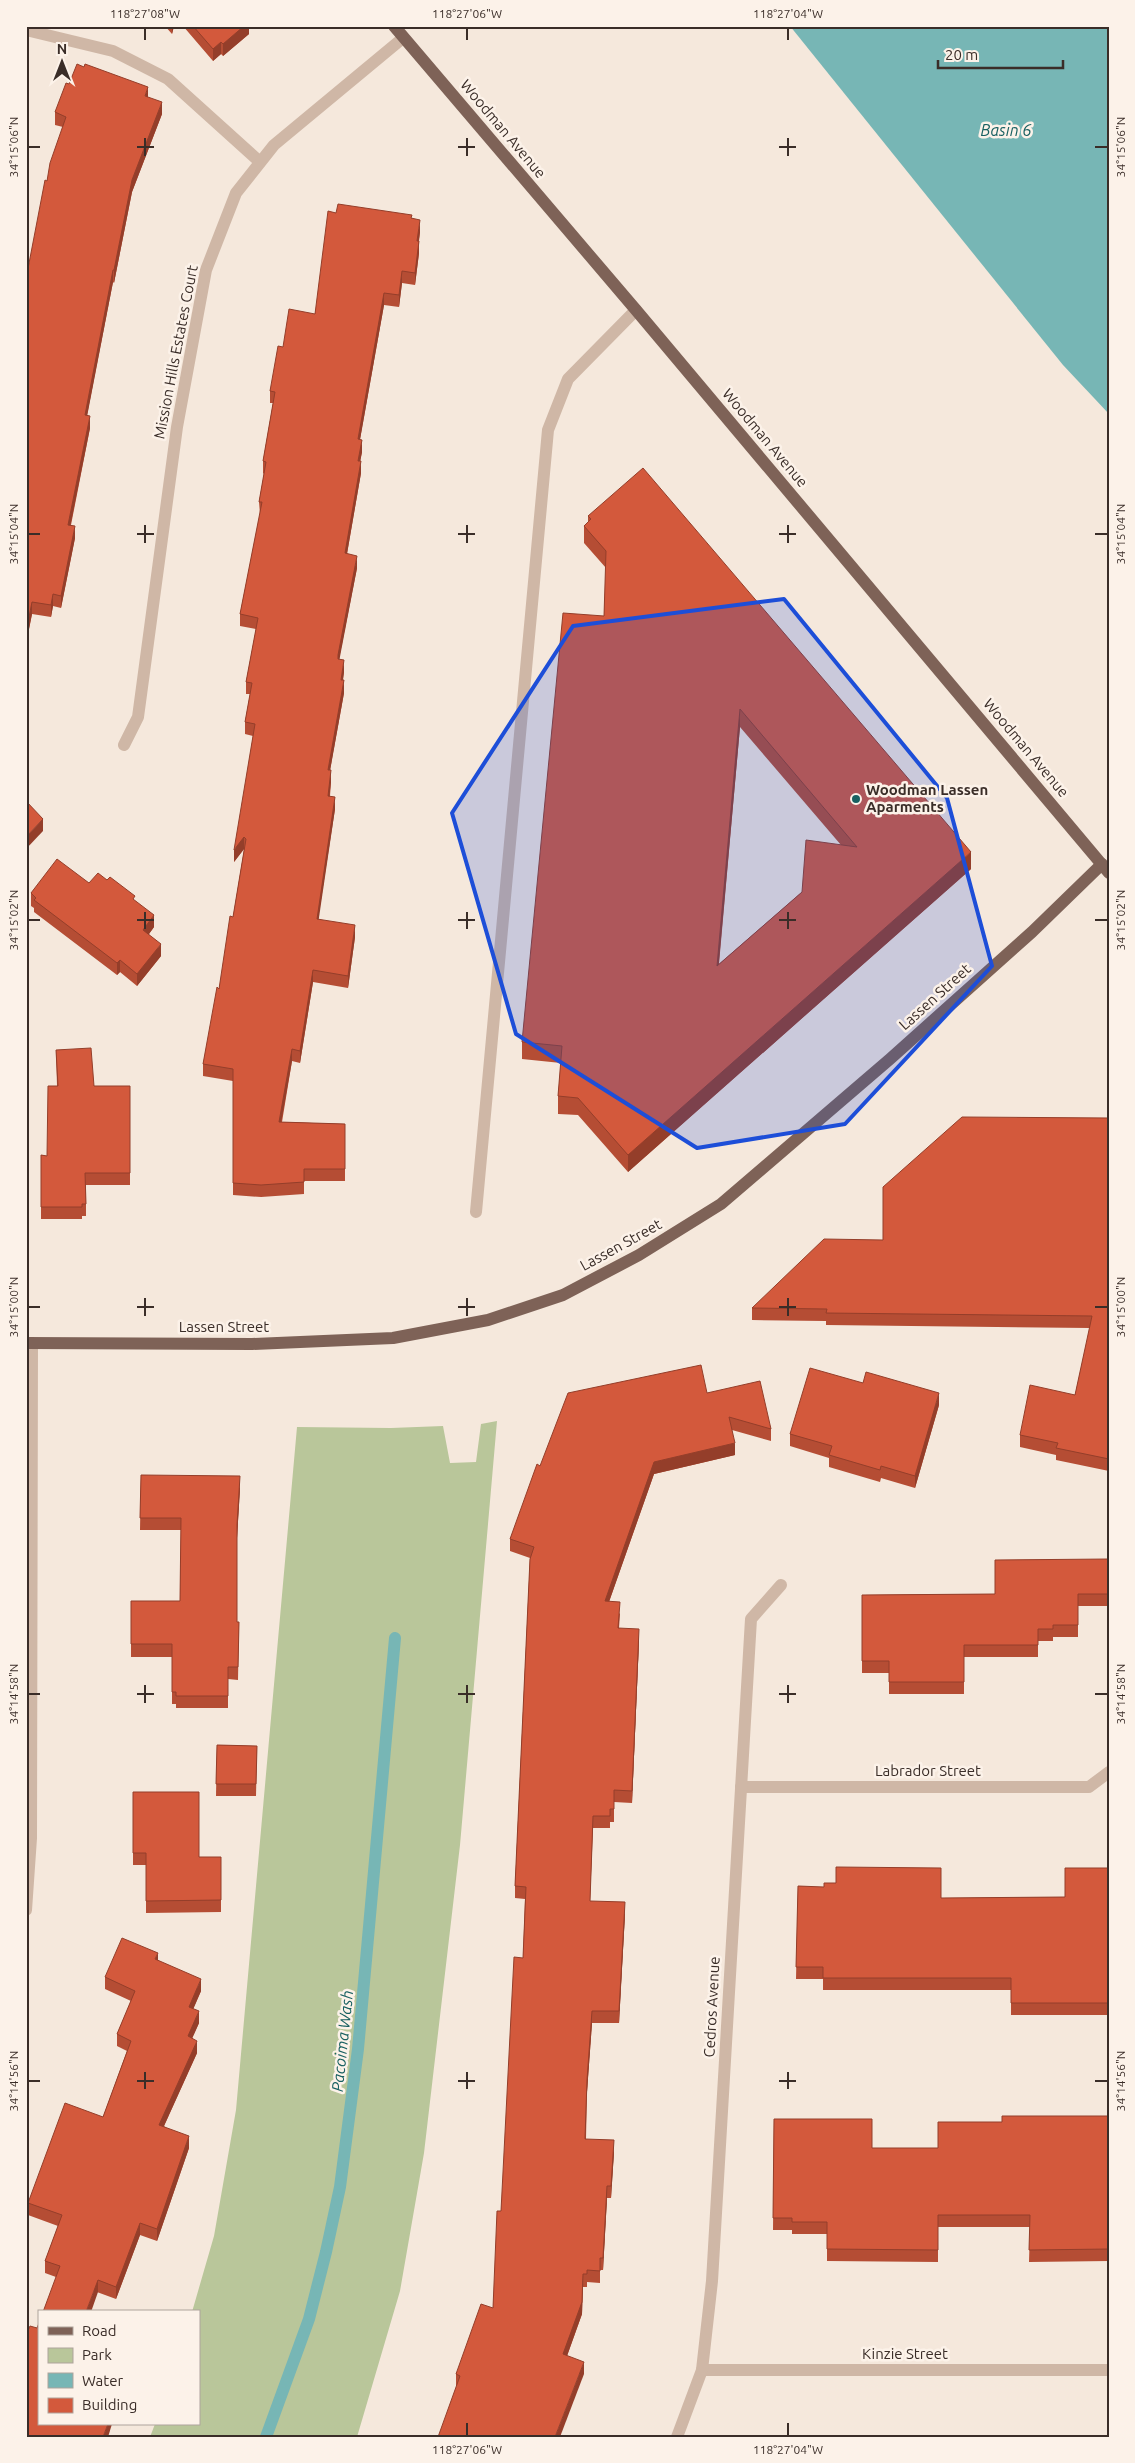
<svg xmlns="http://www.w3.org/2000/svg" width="1135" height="2463" viewBox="0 0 1135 2463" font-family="Ubuntu,sans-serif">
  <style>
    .green { fill: #b9c69a }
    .water { fill: #77b6b5 }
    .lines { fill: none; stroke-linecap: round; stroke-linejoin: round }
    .stream { stroke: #77b6b5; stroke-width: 12 }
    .minor { stroke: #cfb7a6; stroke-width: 12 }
    .major { stroke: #7e6257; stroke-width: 12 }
    .wall { fill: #b54d34; fill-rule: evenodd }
    .shaded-wall { fill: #943e2a }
    .building { fill: #d3593c; stroke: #943e2a; fill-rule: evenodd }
    .marked { fill: #1d4ed8; fill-opacity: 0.2; stroke: #1d4ed8; stroke-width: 4; stroke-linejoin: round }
    .ticks { fill: none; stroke: #3a2d28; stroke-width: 2 }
    .poi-dot { fill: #186061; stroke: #fcf2e9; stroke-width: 2 }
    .labels { text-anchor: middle; stroke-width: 5; stroke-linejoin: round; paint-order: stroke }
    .street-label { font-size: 15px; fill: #3a2d28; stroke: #fcf2e9 }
    .poi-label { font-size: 15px; font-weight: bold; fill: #3a2d28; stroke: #fcf2e9; text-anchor: start }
    .water-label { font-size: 16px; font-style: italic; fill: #186061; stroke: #fcf2e9 }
    .neatline { fill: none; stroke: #3a2d28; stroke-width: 2 }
    .ticks-label { font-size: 12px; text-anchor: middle; fill: #3a2d28 }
  </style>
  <rect width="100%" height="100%" fill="#f5e8dc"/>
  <path class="green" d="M497,1421L460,1845L424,2153L400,2291L357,2437H150L155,2424H199V2312H192L214,2236L236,2110L297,1427L391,1428L443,1426L450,1463L476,1462L481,1424Z"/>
  <path class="water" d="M790,26H1109V414L1063,365Z"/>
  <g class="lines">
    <path class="stream" d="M266,2437L309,2319L326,2252L340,2187L358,2049L395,1638"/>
    <g class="minor">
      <path d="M26,30L113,51L168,79L260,162"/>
      <path d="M124,745L138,717L177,427L206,270L236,193L274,145L403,38"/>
      <path d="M476,1212L548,430L568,379L636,310"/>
      <path d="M741,1787H1089L1109,1772"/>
      <path d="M26,1910L31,1838L32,1343"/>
      <path d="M702,2370H1109"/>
      <path d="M677,2437L702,2370L712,2281L751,1619L781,1585"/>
    </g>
    <g class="major">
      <path d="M394,26L636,310L1109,873"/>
      <path d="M26,1343L252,1344L393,1338L488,1320L563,1295L639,1255L721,1204L890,1059L1032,932L1102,864"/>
    </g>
  </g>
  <g class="wall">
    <path d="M165,26H174L172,34Z"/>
    <path d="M183,26H249V34L223,56L221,54L213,61Z"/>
    <path d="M69,84L148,98L162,114L132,192L114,283L113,282L87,415L90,428L71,525L75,538L61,608L53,606L51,617L32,614L26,644L47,181L63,127L55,125V112Z"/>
    <path d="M336,213L412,218L420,232L419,241V253L415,285L402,283L399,307L384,305L360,439L362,452L360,461L361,473L347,554L357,568L339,659L344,672L343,680L344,693L330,770L331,782L330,796L335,809L318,919L355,937L348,988L313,982L300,1063L292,1061L282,1122L345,1124V1181H304V1194L261,1197L233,1195V1081L203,1076V1064L219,989L233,917L244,850V849L234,862L253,736L245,734V722L250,694H246V682L256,629L240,626V614L260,514L259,502L264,474L263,473V461L273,403H270V391L283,347L315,314Z"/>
    <path d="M588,516L971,869L628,1172L578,1115L558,1114V1096L561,1063L522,1059V1042L604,616L606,568L584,543V526L588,522ZM740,727L841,845L802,892L719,964Z"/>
    <path d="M89,883L135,901L154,927L149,934L161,956L137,986L120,972L117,975L34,912V908L31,906V893Z"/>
    <path d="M56,1050L94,1086H130V1185H86V1216H82V1219H41V1155L47,1156L57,1086Z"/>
    <path d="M1109,1118V1471L1056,1460V1455L1020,1447V1435L1075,1395L1090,1328L826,1325V1321L752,1320V1308L883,1240Z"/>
    <path d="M707,1393L771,1429V1441L732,1430L735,1455L654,1474L609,1602L620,1614L619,1628L639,1641L632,1803L614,1802V1822H610V1828H593L590,1901L625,1914L619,2023H592L587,2092L586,2139L614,2152L611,2198H607L603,2270H600V2283L587,2282V2287H583L582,2314L567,2356L584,2374L456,2386V2374L493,2308L523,1958L525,1899L515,1898V1886L530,1558L510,1551V1539L540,1466Z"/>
    <path d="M939,1405L915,1488L881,1478L880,1482L829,1467V1458L790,1446V1434Z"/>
    <path d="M141,1475L240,1488L237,1538V1622H239L238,1680L228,1679V1708H176V1704H172V1657H131V1601H180L181,1530H140Z"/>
    <path d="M1109,1559V1606H1078V1637H1053V1641H1038V1657H964V1694H889V1673H862V1595L995,1594Z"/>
    <path d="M217,1745L257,1746L256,1796H216Z"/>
    <path d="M133,1792L199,1857H221V1912L146,1913V1865H133Z"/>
    <path d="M1109,1868V2015H1011V1990H823V1979H796L798,1886L941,1898L1065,1897Z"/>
    <path d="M158,1960L201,1991L193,2009L199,2023L192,2038L197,2053L164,2126L189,2148L157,2241L140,2235L116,2299L45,2273V2261L58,2226L28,2215V2203L103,2117L127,2051L117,2046V2034L131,2001L105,1989V1977Z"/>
    <path d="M774,2119L872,2148H938L1109,2122V2261L1029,2262L1030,2227H938V2262L827,2261V2234H792V2230H773Z"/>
  </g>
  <g class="shaded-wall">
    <path d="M172,26H174L172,34Z"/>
    <path d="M244,26H249V34L223,56V44Z"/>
    <path d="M221,42V54L213,61V49Z"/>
    <path d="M148,87V99L145,96Z"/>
    <path d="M162,102V114L132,192L114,283V270L132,180Z"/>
    <path d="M420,220V232L417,253V241Z"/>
    <path d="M419,241V253L415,285V273Z"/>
    <path d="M113,270V282L85,427V415Z"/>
    <path d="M402,271V283L399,307V295Z"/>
    <path d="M384,293V305L358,451V439Z"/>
    <path d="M90,416V428L68,537V525Z"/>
    <path d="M362,440V452L358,473V461Z"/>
    <path d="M361,461V473L345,565V553Z"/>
    <path d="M75,526V538L61,608V596Z"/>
    <path d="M357,556V568L338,667V655Z"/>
    <path d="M53,594V606L51,617V605Z"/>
    <path d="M32,602V614L26,644V632Z"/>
    <path d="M344,660V672L341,692V680Z"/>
    <path d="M344,680V693L328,782V770Z"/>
    <path d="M740,709V727L717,983V966Z"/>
    <path d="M331,770V782L328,808V796Z"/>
    <path d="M335,797V809L317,931V919Z"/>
    <path d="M43,819V831L26,849V837Z"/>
    <path d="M244,837V849L234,862V850Z"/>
    <path d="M971,852V869L628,1172V1155Z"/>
    <path d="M154,915V927L143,942V930Z"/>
    <path d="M355,925V937L348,988V976Z"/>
    <path d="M161,944V956L137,986V974Z"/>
    <path d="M120,960V972L117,975V963Z"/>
    <path d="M313,970V982L300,1063V1051Z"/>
    <path d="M292,1049V1061L279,1134V1122Z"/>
    <path d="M939,1393V1405L915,1488V1476Z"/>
    <path d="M735,1443V1455L654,1474L605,1613V1601L654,1462Z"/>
    <path d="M240,1476V1488L237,1538V1525Z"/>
    <path d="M639,1629V1641L632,1803V1791Z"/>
    <path d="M625,1902V1914L619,2023V2011Z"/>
    <path d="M158,1953V1965L155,1959Z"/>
    <path d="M201,1979V1991L189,2019V2007Z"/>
    <path d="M199,2011V2023L188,2048V2036Z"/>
    <path d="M592,2011V2023L587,2092V2080Z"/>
    <path d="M197,2041V2053L159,2137V2125Z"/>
    <path d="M189,2136V2148L157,2241V2229Z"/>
    <path d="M614,2140V2152L611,2198V2186Z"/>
    <path d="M607,2186V2198L603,2270V2258Z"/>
    <path d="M140,2223V2235L116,2299V2287Z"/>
    <path d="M583,2274L582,2314L563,2367V2354Z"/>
    <path d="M98,2280V2292L91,2312H86Z"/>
    <path d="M584,2362V2374L560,2437H555Z"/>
    <path d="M108,2424H112L108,2437H103Z"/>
  </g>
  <g class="building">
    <path d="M193,26H244L223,44L221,42L213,49Z"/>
    <path d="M77,64L84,67L85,64L148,87L145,96L162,102L132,180L114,270H113L85,415L90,416L68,525L75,526L61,596L53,594L51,605L32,602L26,632V279L45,180L47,181L50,163L66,117L55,112L66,83L69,84Z"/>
    <path d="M338,204L412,215L411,218L420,220L417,241H419L415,273L402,271L399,295L384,293L358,439L362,440L358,461H361L345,553L357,556L338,655V659L344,660L341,680H344L328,770H331L328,796L335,797L317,919L355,925L348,976L313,970L300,1051L292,1049L279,1122L345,1124V1169H304V1182L261,1185L233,1183V1069L203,1064L217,987L219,989L230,916L233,917L246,839L244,837L234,850L255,724L245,722L252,683L246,682L258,618L240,614L262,502H259L266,462L263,461L275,392L270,391L278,346L283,347L289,309L315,314L328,211L336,213Z"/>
    <path d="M643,468L971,852L628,1155L578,1098L558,1096L562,1046L522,1042L563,613L604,616L606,551L584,526L591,519L588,516ZM740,709L857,847L806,840L802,892L717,966Z"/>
    <path d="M26,801L43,819L26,837Z"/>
    <path d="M57,859L89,883L98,873L107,880L110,877L135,896L133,899L154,915L143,930L161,944L137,974L120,960L117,963L34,900L36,898L31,893Z"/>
    <path d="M91,1048L94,1086H130V1173H85L86,1204H82V1207H41V1155L47,1156L48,1086H58L56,1050Z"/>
    <path d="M962,1117L1109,1118V1459L1056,1448L1058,1443L1020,1435L1030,1385L1075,1395L1092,1316L826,1313L827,1309L752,1308L824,1239L883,1240V1187Z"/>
    <path d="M701,1365L707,1393L760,1381L771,1429L729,1417L735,1443L654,1462L605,1601L620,1602L618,1628L639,1629L632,1791L614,1790V1809H610V1816H593L590,1901L625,1902L619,2011H592L587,2080L585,2139L614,2140L611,2186H607L603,2258H600V2271L587,2270V2274H583L582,2302L563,2354L584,2362L555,2437H438L460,2376L456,2374L481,2304L493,2308L497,2211H501L514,1957L523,1958L526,1887L515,1886L530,1559L534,1547L510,1539L537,1464L540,1466L568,1393Z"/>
    <path d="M810,1368L863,1383L866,1372L939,1393L915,1476L881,1466L880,1470L829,1455L832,1446L790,1434Z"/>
    <path d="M141,1475L240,1476L237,1525V1622H239L238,1667H228V1696H176V1692H172V1644H131V1601H180L181,1518H140Z"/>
    <path d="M1109,1559V1594H1078V1625H1053V1629H1038V1645H964V1682H889V1661H862V1595L995,1594V1560Z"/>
    <path d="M217,1745L257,1746L256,1784H216Z"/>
    <path d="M133,1792H199V1857H221V1900L146,1901V1853H133Z"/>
    <path d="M836,1867L941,1868V1898L1065,1897V1868H1109V2003H1011V1978H823V1967H796L798,1886L824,1887V1883H836Z"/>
    <path d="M122,1938L158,1953L155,1959L201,1979L189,2007L199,2011L188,2036L197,2041L159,2125L189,2136L157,2229L140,2223L116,2287L98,2280L86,2312H43L60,2266L45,2261L62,2215L28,2203L65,2103L103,2117L131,2041L117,2034L135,1991L105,1977Z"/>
    <path d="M1002,2116H1108V2122H1109V2249L1029,2250L1030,2215H938V2250L827,2249V2222H792V2218H773L774,2119H872V2148H938V2122H1002Z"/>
    <path d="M39,2323V2424H108L103,2437H26V2335L30,2326L37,2328Z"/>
  </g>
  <path class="marked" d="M784,599L947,798L992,966L845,1124L697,1148L516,1034L452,813L573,626Z"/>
  <path class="ticks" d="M145,28V40M467,28V40M788,28V40M145,138V156M467,138V156M788,138V156M28,147H40M137,147H154M458,147H475M779,147H796M1095,147H1108M145,525V543M467,525V543M788,525V543M28,534H40M137,534H154M458,534H475M779,534H796M1095,534H1108M145,912V929M467,912V929M788,912V929M28,920H40M137,920H154M458,920H475M779,920H796M1095,920H1108M145,1298V1316M467,1298V1316M788,1298V1316M28,1307H40M137,1307H154M458,1307H475M779,1307H796M1095,1307H1108M145,1685V1703M467,1685V1703M788,1685V1703M28,1694H40M137,1694H154M458,1694H475M779,1694H796M1095,1694H1108M145,2072V2089M467,2072V2089M788,2072V2089M28,2081H40M137,2081H154M458,2081H475M779,2081H796M1095,2081H1108M467,2423V2436M788,2423V2436"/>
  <circle class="poi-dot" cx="856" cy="799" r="5"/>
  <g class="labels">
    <g class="street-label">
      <text transform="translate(503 129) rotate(50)" y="5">Woodman Avenue</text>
      <text transform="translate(176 352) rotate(-79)" y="5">Mission Hills Estates Court</text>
      <text transform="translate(765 438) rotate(50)" y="5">Woodman Avenue</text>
      <text transform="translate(1026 748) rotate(50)" y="5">Woodman Avenue</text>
      <text transform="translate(935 997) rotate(-42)" y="5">Lassen Street</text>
      <text transform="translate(621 1245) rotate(-29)" y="5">Lassen Street</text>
      <text x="224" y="1332">Lassen Street</text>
      <text x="928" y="1776">Labrador Street</text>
      <text transform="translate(712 2007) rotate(-87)" y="5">Cedros Avenue</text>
      <text x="905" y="2359">Kinzie Street</text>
    </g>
    <g class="poi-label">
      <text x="866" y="795">Woodman Lassen<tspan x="866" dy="17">Aparments</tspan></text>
    </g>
    <g class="water-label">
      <text x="1006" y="136">Basin 6</text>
      <text transform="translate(342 2041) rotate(-84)" y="6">Pacoima Wash</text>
    </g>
  </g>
  <rect width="1135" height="2463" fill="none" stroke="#fcf2e9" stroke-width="55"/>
  <rect x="38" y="2310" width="162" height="115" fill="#fcf2e9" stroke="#aea39c"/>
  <rect x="48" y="2327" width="25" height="8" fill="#7e6257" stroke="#aea39c"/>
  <text x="82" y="2336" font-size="15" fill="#3a2d28">Road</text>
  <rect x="48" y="2348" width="25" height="15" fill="#b9c69a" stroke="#aea39c"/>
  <text x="82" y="2360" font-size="15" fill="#3a2d28">Park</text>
  <rect x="48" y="2373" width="25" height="15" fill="#77b6b5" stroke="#aea39c"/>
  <text x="82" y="2386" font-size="15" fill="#3a2d28">Water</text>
  <rect x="48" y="2398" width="25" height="15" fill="#d3593c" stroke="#aea39c"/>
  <text x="82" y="2410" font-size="15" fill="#3a2d28">Building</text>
  <g transform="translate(62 62)" stroke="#fcf2e9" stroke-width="4" paint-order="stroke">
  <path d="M0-4L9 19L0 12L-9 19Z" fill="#3a2d28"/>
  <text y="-8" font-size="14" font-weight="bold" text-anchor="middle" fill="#3a2d28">N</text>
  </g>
  <path d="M938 60v8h125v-8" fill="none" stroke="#3a2d28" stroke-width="2.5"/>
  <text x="945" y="60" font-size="15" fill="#3a2d28" stroke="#fcf2e9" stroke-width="4" paint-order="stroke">20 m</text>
  <rect x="28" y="28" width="1080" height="2408" class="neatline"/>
  <g class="ticks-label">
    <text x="145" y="18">118°27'08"W</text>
    <text x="467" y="18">118°27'06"W</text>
    <text x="788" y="18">118°27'04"W</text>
    <text transform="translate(14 147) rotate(-90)" y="4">34°15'06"N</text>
    <text transform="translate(1121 147) rotate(-90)" y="4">34°15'06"N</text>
    <text transform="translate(14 534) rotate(-90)" y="4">34°15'04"N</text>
    <text transform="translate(1121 534) rotate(-90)" y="4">34°15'04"N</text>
    <text transform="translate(14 920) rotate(-90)" y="4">34°15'02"N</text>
    <text transform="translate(1121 920) rotate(-90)" y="4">34°15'02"N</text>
    <text transform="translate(14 1307) rotate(-90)" y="4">34°15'00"N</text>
    <text transform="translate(1121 1307) rotate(-90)" y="4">34°15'00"N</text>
    <text transform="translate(14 1694) rotate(-90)" y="4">34°14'58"N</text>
    <text transform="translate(1121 1694) rotate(-90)" y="4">34°14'58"N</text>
    <text transform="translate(14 2081) rotate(-90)" y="4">34°14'56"N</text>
    <text transform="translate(1121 2081) rotate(-90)" y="4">34°14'56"N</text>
    <text x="467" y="2454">118°27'06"W</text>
    <text x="788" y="2454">118°27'04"W</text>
  </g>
</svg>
